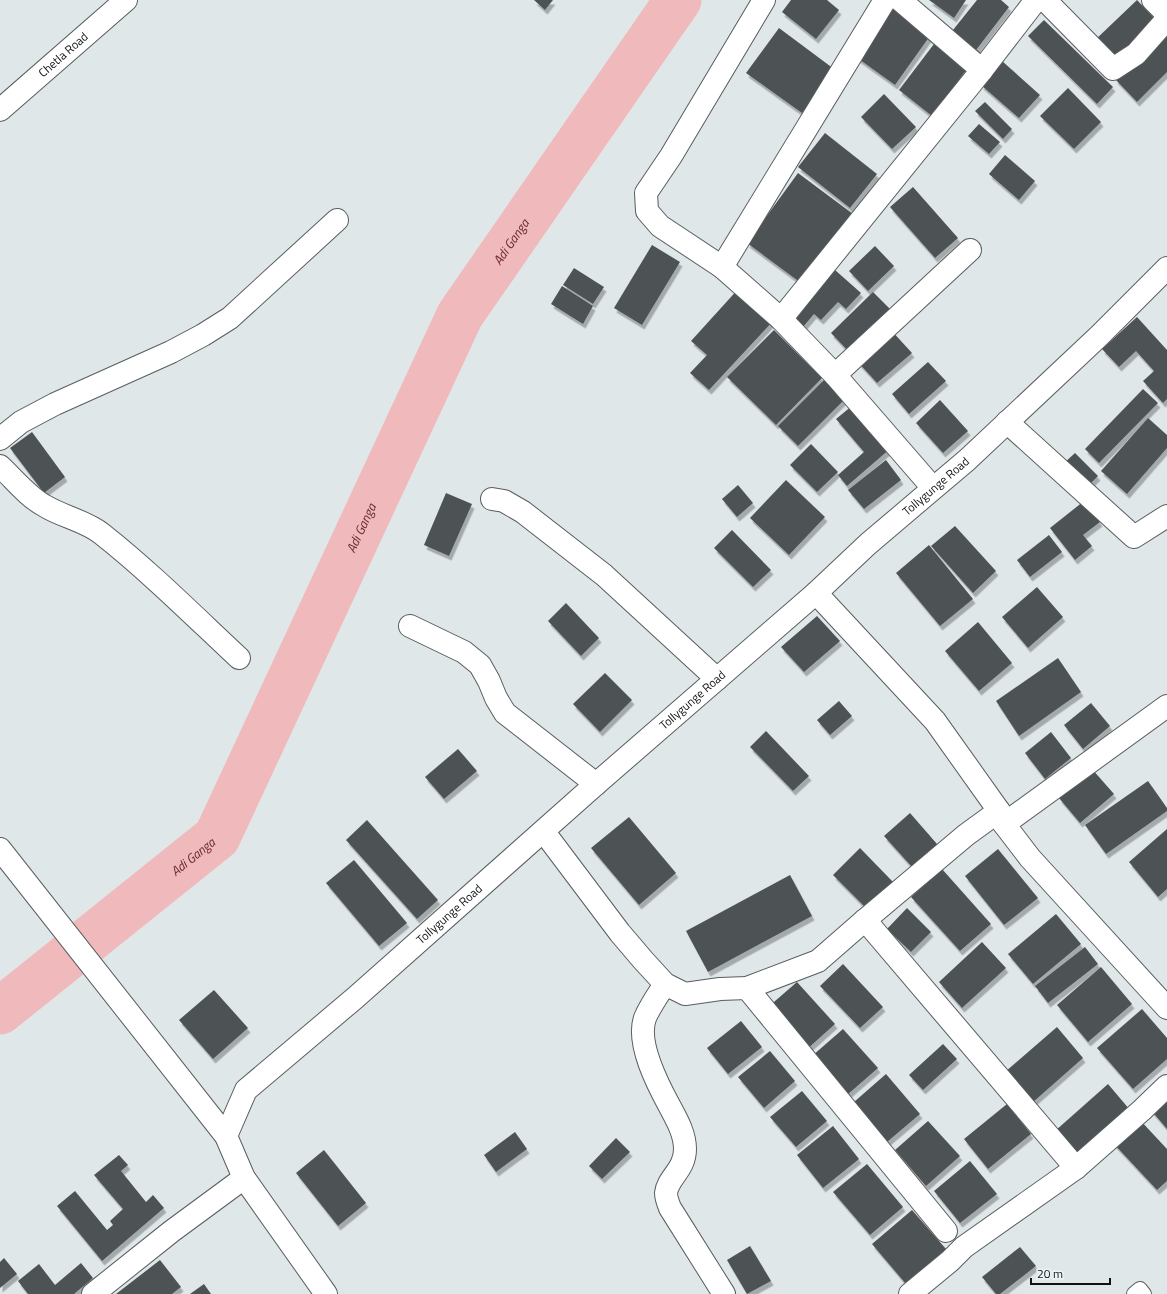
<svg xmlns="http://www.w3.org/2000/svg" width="1167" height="1294" viewBox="0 0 1167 1294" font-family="'Titillium Web',sans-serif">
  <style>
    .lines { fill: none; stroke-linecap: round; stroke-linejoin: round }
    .river { stroke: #f0b9bb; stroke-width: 47 }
    .building { fill: #4e5355; filter: url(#shadow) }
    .lane-casing { stroke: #585d5f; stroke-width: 16 }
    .street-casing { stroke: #585d5f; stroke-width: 24 }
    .secondary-casing { stroke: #585d5f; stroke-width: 24 }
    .lane { stroke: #fff; stroke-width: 14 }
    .street { stroke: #fff; stroke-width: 22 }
    .secondary { stroke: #fff; stroke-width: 22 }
    .labels { text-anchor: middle; stroke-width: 4; stroke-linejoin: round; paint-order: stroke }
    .street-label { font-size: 12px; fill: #101213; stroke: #edf4f6 }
    .water-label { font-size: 13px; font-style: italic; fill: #6b2931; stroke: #edf4f6 }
  </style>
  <defs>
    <filter id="shadow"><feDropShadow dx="2.5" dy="4.5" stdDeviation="0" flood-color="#0004"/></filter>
  </defs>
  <rect width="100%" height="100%" fill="#e0e7e9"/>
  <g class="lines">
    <path class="river" id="s1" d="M0,1011L217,837L460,315L678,0"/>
  </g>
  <g class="building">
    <path d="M534,0H553L545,10Z"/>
    <path d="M791,0H827L839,10L816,39L782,12Z"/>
    <path d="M929,0H966L954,18Z"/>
    <path d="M977,0H1001L1009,7L973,54L949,35Z"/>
    <path d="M1137,0L1159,23L1115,64L1094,41Z"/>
    <path d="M893,5L932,33L895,85L856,57Z"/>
    <path d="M1044,20L1113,87L1097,104L1028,36Z"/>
    <path d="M779,28L834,69L802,113L746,73Z"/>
    <path d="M1167,29V72L1137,102L1115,79Z"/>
    <path d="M934,44L967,69L932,116L899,90Z"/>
    <path d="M1002,61L1040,95L1019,118L981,85Z"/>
    <path d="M1068,88L1101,122L1074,149L1040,116Z"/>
    <path d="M884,94L916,127L892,149L861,117Z"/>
    <path d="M985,102L1012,129L1003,139L975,111Z"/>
    <path d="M979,124L1000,142L989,154L968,136Z"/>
    <path d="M825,133L877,174L850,208L798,167Z"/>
    <path d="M1005,155L1035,181L1019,200L989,174Z"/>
    <path d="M798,173L853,214L801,283L747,243Z"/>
    <path d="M913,187L958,238L935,258L890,207Z"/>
    <path d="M652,245L680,262L642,325L614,308Z"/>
    <path d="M875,246L894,266L868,291L849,271Z"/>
    <path d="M574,268L604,287L593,304L563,285Z"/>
    <path d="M835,270L861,293L846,309L838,302L821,320L814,314L803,327L792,317Z"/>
    <path d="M562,286L593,306L583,324L551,304Z"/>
    <path d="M740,287L775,319L709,390L690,373L707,355L691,341Z"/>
    <path d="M873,292L893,312L851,354L831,333Z"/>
    <path d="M1137,317L1167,350V399L1163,403L1143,381L1154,371L1136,351L1119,367L1102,349Z"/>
    <path d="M890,329L912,353L877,383L856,360Z"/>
    <path d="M774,330L822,378L776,425L727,377Z"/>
    <path d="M928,362L946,381L909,414L892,394Z"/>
    <path d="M826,378L846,398L798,446L778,426Z"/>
    <path d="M1143,389L1158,403L1099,463L1085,449Z"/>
    <path d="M940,400L968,431L943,453L916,423Z"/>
    <path d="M853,405L891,448L847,486L838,475L864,452L836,419Z"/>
    <path d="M1148,418L1167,435V448L1127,494L1101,471Z"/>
    <path d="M32,432L65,477L44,493L10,448Z"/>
    <path d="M811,444L838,472L817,492L790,465Z"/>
    <path d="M1075,453L1098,476L1086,488L1063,464Z"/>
    <path d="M886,460L901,480L864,509L848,490Z"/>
    <path d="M786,480L825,517L789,555L750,518Z"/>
    <path d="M738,485L753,503L737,517L722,499Z"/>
    <path d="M446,493L472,504L449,556L424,545Z"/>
    <path d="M1084,501L1100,522L1083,535L1092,546L1075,560L1050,528Z"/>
    <path d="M955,526L996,571L973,593L931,546Z"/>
    <path d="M732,530L771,570L753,587L714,548Z"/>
    <path d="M1049,535L1062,552L1030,577L1017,560Z"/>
    <path d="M929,545L973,599L940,626L896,573Z"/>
    <path d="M1037,587L1063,617L1028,648L1002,617Z"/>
    <path d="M566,603L599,638L581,656L548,621Z"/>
    <path d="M817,616L840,641L804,672L781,647Z"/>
    <path d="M978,622L1012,663L979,691L945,651Z"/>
    <path d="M1058,658L1081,692L1019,736L996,701Z"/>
    <path d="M605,673L632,700L600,732L573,704Z"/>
    <path d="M839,701L852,716L830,735L817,720Z"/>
    <path d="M1091,703L1110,726L1083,749L1064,725Z"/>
    <path d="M766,731L809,776L793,791L750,747Z"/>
    <path d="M1051,732L1071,758L1045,779L1025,753Z"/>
    <path d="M458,749L477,771L444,799L425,777Z"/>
    <path d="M1092,769L1114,794L1080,823L1059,798Z"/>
    <path d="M1148,781L1167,808V811L1106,854L1085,825Z"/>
    <path d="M910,813L937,844L912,867L884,836Z"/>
    <path d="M629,817L676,873L639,905L591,848Z"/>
    <path d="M367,820L438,900L417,919L346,840Z"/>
    <path d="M1167,829V889L1158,897L1129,862Z"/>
    <path d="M860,848L893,882L866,908L833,875Z"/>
    <path d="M998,849L1038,898L1004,925L965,876Z"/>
    <path d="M354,860L407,923L379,946L326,883Z"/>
    <path d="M942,869L991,924L960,951L911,897Z"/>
    <path d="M790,875L812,916L708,972L686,931Z"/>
    <path d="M907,908L931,932L911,952L887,929Z"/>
    <path d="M1056,914L1081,944L1033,984L1008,954Z"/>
    <path d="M982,942L1006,968L962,1008L939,982Z"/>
    <path d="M1085,947L1098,964L1048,1003L1035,986Z"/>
    <path d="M843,964L883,1007L860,1028L820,986Z"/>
    <path d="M1101,967L1132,1004L1088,1042L1057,1005Z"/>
    <path d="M797,982L835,1024L805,1051L767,1008Z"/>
    <path d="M214,990L248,1028L213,1059L179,1020Z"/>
    <path d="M1142,1009L1167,1038V1059L1133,1089L1097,1048Z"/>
    <path d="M741,1021L762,1047L728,1074L707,1048Z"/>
    <path d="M1057,1027L1083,1058L1032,1103L1005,1072Z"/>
    <path d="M843,1029L878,1068L847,1095L812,1056Z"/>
    <path d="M943,1044L957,1059L923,1090L909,1075Z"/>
    <path d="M770,1051L795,1081L764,1108L738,1077Z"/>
    <path d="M886,1074L920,1114L887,1142L854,1102Z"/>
    <path d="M1108,1084L1130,1110L1077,1156L1055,1131Z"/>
    <path d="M802,1091L827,1121L796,1147L770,1117Z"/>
    <path d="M1167,1094V1129L1150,1109Z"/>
    <path d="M1007,1104L1031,1134L988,1169L964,1139Z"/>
    <path d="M1139,1119L1167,1149V1181L1157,1190L1113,1143Z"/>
    <path d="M928,1121L960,1156L926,1186L895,1150Z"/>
    <path d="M833,1126L859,1159L823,1188L797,1155Z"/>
    <path d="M515,1132L527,1149L496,1172L484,1155Z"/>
    <path d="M616,1138L630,1152L602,1179L589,1166Z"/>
    <path d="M324,1150L366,1203L338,1226L296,1173Z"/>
    <path d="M119,1155L128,1165L121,1171L146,1202L153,1195L164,1208L102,1261L57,1206L75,1191L107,1230L113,1225L110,1221L123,1209L94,1175Z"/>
    <path d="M970,1161L997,1194L960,1223L934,1191Z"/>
    <path d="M867,1164L903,1207L870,1235L833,1192Z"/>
    <path d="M912,1210L946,1249L906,1284L872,1244Z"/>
    <path d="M750,1246L771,1281L747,1294L727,1260Z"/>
    <path d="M1020,1247L1036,1266L1000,1294H996L982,1277Z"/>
    <path d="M4,1258L17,1274L0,1288V1262Z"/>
    <path d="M160,1260L181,1287L172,1294H116Z"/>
    <path d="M81,1263L93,1278L74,1294H28L18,1281L39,1264L55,1285Z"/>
    <path d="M204,1284L211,1294H190Z"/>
  </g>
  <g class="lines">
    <defs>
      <path id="lane" d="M1134,1294L1140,1289L1144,1294"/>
      <g id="street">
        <path d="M764,0L671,156L646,193L647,211L660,226L722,267L781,319L835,375L933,488"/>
        <path d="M900,0L982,70L1036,0"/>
        <path d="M1045,0L1113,69L1136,54L1167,19"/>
        <path d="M1153,0L1167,14"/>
        <path d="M722,267L885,0"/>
        <path d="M781,319L982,70"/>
        <path d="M835,375L970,250"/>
        <path d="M1007,422L1134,537L1167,516"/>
        <path d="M0,439L21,422L55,404L171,352L203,335L230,318L337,220"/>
        <path d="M0,466C14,479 28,497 45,506C63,517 86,521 102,534C150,572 194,616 239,658"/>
        <path d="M492,499L504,501L523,512L604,575L717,679"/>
        <path d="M816,593L935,721L999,811L1004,824L1030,858L1167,1008"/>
        <path d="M410,626L464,652L480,665L489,681L496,698L505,713L596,784"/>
        <path d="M1004,824L1167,706"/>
        <path d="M544,832L620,933L643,960L665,984L685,994L720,989L747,988L818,961L865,920L966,835L999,811"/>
        <path d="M865,920L1076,1168"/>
        <path d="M665,984C658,995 650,1006 645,1018C636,1043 658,1085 670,1107C677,1120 685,1134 685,1149C685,1170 668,1177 666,1193C666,1198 668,1203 670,1208L724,1294"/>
        <path d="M747,988L946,1231"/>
        <path d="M93,1294L172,1231L244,1178"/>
        <path d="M910,1294L950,1261L964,1247L1076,1168L1142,1110L1167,1086"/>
      </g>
      <g id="secondary">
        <path id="s2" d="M0,110L126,0"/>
        <path d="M0,849L226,1136L244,1178L326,1294"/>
        <path id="s3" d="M226,1136L246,1090L355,998L596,784L816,593L868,544L967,460L1099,336L1167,268"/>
      </g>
    </defs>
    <use href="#lane" class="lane-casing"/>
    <use href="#street" class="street-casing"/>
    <use href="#secondary" class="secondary-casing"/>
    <use href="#lane" class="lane"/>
    <use href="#street" class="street"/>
    <use href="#secondary" class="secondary"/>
  </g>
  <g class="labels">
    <g class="street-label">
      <text dy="4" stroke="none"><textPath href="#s2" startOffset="84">Chetla Road</textPath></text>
      <text dy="4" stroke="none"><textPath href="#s3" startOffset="967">Tollygunge Road</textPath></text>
      <text dy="4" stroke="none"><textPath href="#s3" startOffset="643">Tollygunge Road</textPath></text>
      <text dy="4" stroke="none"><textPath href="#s3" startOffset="319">Tollygunge Road</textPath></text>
    </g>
    <g class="water-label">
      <text dy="5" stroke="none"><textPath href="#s1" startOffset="943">Adi Ganga</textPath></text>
      <text dy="5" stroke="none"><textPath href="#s1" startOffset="619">Adi Ganga</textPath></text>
      <text dy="5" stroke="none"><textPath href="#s1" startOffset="247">Adi Ganga</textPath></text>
    </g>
  </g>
  <path d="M1031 1278v6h79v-6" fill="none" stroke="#101213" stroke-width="2"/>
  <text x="1037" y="1278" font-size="12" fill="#101213" stroke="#edf4f6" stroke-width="3" paint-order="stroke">20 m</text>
</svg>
